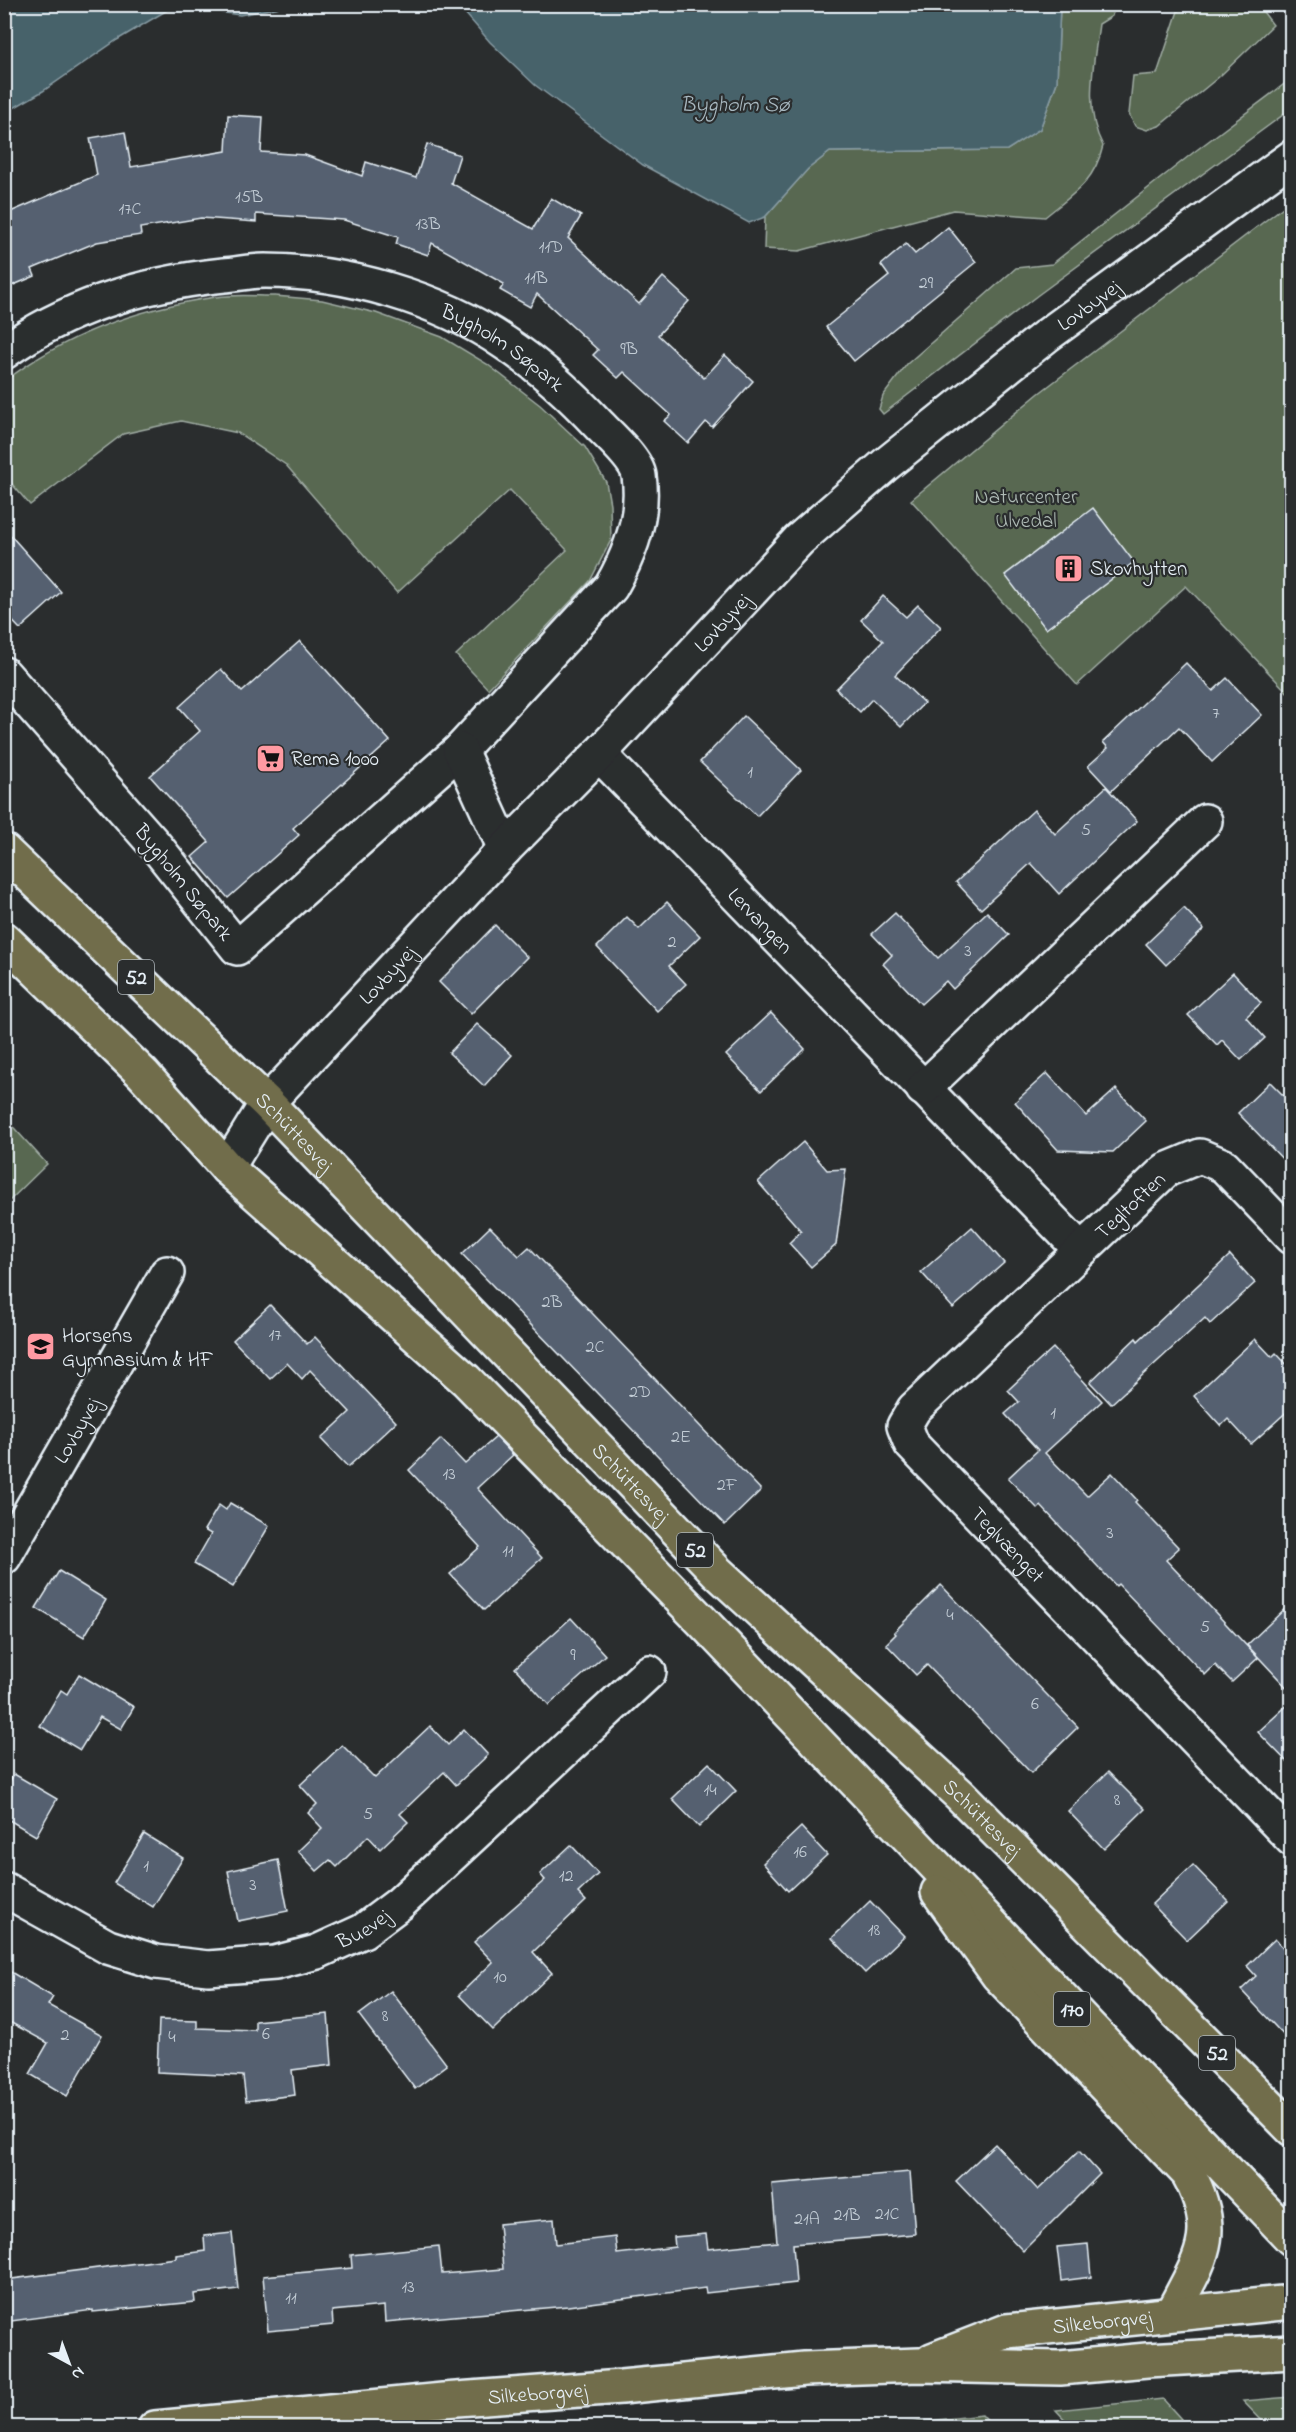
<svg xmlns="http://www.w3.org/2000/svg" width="1296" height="2432" viewBox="0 0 1296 2432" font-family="'Indie Flower',sans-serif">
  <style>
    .green { fill: #586851; stroke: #a0aca4; stroke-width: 1.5 }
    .water { fill: #47626b; stroke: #879ba3; stroke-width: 1.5 }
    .building { fill: #546070; stroke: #e8f1f8; stroke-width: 1.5 }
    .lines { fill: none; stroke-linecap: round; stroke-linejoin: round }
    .minor-casing { stroke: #e8f1f8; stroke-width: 38 }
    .major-casing { stroke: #e8f1f8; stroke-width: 38 }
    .minor { stroke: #2a2d2e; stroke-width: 33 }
    .major { stroke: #716d4b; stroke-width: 33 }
    .labels { text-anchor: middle; stroke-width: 4.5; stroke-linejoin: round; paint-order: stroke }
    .number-label { font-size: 18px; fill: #c3cdd6 }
    .shield { fill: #2a2d2e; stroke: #afb6bb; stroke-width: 1.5 }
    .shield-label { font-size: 20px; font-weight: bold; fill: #e8f1f8 }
    .street-label { font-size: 21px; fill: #e8f1f8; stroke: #2a2d2e }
    .park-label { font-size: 21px; fill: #aebab5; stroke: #2a2d2e }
    .poi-label { font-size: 21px; fill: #e8f1f8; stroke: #2a2d2e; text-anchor: start }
    .water-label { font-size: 22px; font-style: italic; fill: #a8b8c0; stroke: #2a2d2e }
  </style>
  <rect width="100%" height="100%" fill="#2a2d2e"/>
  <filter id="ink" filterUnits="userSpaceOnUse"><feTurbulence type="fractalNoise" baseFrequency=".0167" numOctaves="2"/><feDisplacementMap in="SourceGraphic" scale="12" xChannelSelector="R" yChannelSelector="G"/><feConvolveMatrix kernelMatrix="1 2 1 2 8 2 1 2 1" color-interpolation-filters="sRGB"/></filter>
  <g filter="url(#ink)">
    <g class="green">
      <path d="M1060,5H1115L1112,16L1099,24C1094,64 1083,109 1103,146C1094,183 1073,194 1045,217L953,210L799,251L764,249L765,217L808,169L830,152L1007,150L1040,129L1057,82Z"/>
      <path d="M1180,5H1258L1273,25L1220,76L1159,126L1147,130L1135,126L1129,114L1133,76L1157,74Z"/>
      <path d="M1291,79V109L1038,295L883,414L879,409L883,396L907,364L1016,268L1052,264L1194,152Z"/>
      <path d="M1291,201V696L1186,586L1077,685L911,500L1038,394Z"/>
      <path d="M275,296L322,300L376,313L442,337L487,364L540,405L585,447L606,482L610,504L611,540L590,581L488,689L456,655L567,550L510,490L397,593L286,465L238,433L181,421L123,434L30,505L5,476V381C66,334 139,308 216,297C235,294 256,296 275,296Z"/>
      <path d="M5,1118L47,1164L5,1205Z"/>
      <path d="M1291,2397V2427H1268L1243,2401Z"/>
      <path d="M1163,2399L1181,2419L1171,2427H1072L1056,2410Z"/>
      <path d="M982,2415L993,2427H875Z"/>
    </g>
    <g class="water">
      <path d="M5,4H291V5L240,15L174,6L117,40L43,91L5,113Z"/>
      <path d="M458,5H1060L1057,82L1040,129L1007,150L830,152L808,169L765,217L749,223L643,165L535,85L490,42Z"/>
    </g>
    <g class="building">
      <path d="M228,115L263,117L261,152L305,155L362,176L366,162L416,178L427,144L460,155L451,183L533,229L551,198L581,216L568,238L639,304L663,277L689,301L658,335L704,378L725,355L753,381L712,427L706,422L688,443L664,421L671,415L624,372L618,378L593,355L598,350L537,294L530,307L500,290L504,284L432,243L428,255L396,244L398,237L344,220L256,214V222L201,218L140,228L141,235L97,242L32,269L35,276L4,289V204L8,213L97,175L90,138L125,132L131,167L226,151Z"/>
      <path d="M948,227L976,262L854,361L826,327L889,276L881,265L906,244L915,254Z"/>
      <path d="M1093,508L1134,562L1046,629L1005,575Z"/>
      <path d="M4,528L61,592L20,629L4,612Z"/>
      <path d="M883,596L906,617L918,605L941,627L895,675L924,703L901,727L872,699L860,712L836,689L883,641L861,620Z"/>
      <path d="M300,641L390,741L293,828L299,835L228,898L192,857L209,842L150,776L200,731L179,707L221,669L242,692Z"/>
      <path d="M1186,663L1213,691L1227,678L1262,715L1212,762L1179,727L1111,791L1088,766L1108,748L1103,742Z"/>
      <path d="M744,716L801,770L757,816L700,762Z"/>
      <path d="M1106,787L1137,821L1059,894L1031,863L981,909L956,882L1034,810L1055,834Z"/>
      <path d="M667,902L700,936L669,966L686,984L657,1011L597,947L627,917L639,929Z"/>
      <path d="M1184,908L1204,929L1166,965L1146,944Z"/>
      <path d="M987,912L1009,935L953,989L946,981L921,1004L883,964L892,955L872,934L895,913L938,958Z"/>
      <path d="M495,925L527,957L471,1014L439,982Z"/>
      <path d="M1233,973L1261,1003L1246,1017L1265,1038L1241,1060L1222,1040L1217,1045L1188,1015Z"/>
      <path d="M771,1013L805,1049L761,1091L726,1055Z"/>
      <path d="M477,1024L512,1055L484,1086L449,1053Z"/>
      <path d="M1047,1073L1086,1116L1116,1089L1146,1121L1113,1152L1058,1150L1015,1102Z"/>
      <path d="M1270,1082L1292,1104V1169L1238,1113Z"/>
      <path d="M803,1142L827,1170L846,1169L836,1245L811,1267L789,1243L801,1231L758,1182Z"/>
      <path d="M490,1227L519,1256L529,1247L761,1490L725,1525L462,1254Z"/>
      <path d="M972,1227L1004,1263L953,1308L921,1272Z"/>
      <path d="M1230,1255L1255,1283L1210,1324L1205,1318L1111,1404L1090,1382L1136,1338L1138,1341Z"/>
      <path d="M270,1305L307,1344L315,1337L396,1422L348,1467L321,1439L350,1412L310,1370L302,1379L287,1363L270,1379L233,1340Z"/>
      <path d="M1255,1339L1272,1357L1276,1353L1292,1370V1407L1251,1444L1228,1419L1221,1426L1194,1396Z"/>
      <path d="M1053,1348L1102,1401L1045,1453L1087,1496L1112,1473L1137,1500L1135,1502L1179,1548L1166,1560L1258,1658L1232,1682L1215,1665L1205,1675L1118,1584L1116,1586L1041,1506L1038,1509L1008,1478L1038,1450L1005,1414L1019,1402L1008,1390Z"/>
      <path d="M496,1437L513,1455L477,1488L542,1558L484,1610L450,1574L480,1547L409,1470L441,1439L465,1464Z"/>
      <path d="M230,1503L269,1526L233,1587L194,1564L211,1534L204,1530L219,1505L226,1510Z"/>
      <path d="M59,1571L106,1600L84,1637L36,1608Z"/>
      <path d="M941,1585L1078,1727L1031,1773L927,1665L916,1675L886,1644L896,1634L894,1632Z"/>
      <path d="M1292,1602V1693L1247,1645Z"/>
      <path d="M571,1618L605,1655L549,1705L515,1668Z"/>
      <path d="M79,1674L134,1707L121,1729L100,1717L80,1750L40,1726L61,1690L67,1694Z"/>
      <path d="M1292,1701V1767L1258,1732Z"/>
      <path d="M430,1726L448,1745L464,1729L488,1755L456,1785L444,1772L400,1814L408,1822L380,1849L368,1836L337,1867L330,1860L317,1871L298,1851L322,1828L308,1813L317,1804L300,1785L342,1745L375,1778Z"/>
      <path d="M709,1763L736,1791L699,1827L672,1799Z"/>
      <path d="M1108,1772L1145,1809L1104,1849L1068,1811Z"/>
      <path d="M14,1774L57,1799L36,1836L4,1817V1791Z"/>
      <path d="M801,1827L827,1855L788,1891L763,1863Z"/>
      <path d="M144,1834L183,1858L153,1907L114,1883Z"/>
      <path d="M571,1845L598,1874L578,1893L586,1901L533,1952L552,1973L493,2030L459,1995L493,1962L474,1942L545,1880L540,1874Z"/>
      <path d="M278,1860L288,1911L238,1921L228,1871Z"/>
      <path d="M1193,1865L1228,1901L1187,1940L1152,1904Z"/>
      <path d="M870,1901L904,1936L865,1973L832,1938Z"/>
      <path d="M1275,1939L1292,1957V2044L1241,1990L1256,1976L1247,1966Z"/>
      <path d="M4,1968L53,1997L48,2005L102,2035L67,2096L30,2074L48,2043L4,2019Z"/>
      <path d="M391,1991L447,2065L415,2089L359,2015Z"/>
      <path d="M328,2014L332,2065L292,2070L295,2095L246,2101L243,2076L157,2072L159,2020L197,2021V2028L255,2030V2021Z"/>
      <path d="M995,2144L1038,2190L1079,2151L1100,2174L1023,2251L956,2181Z"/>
      <path d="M910,2172L915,2234L793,2244L796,2283L706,2293L705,2288L568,2306L385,2322L384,2306L332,2311L333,2325L268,2331L263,2276L352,2268L351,2255L439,2246L442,2274L503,2269L499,2224L554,2219L556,2244L615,2237L617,2254L675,2247L674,2237L706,2234L708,2249L777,2242L772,2184Z"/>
      <path d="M232,2233L238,2289L194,2294L195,2302L93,2312V2310L4,2322V2280L176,2258V2255L205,2251L204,2236Z"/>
      <path d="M1088,2244L1091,2277L1061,2281L1057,2247Z"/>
    </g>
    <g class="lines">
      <defs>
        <g id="minor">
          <path id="s1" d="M4,352C68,306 147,283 224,275C238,274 251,271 265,271C345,271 439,298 505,343C540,366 572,396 600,426C611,437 637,461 639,476C645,516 630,554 611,587L460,750L237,948L155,845L4,674"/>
          <path d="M460,750L505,849"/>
          <path id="s2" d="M599,754L1081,1250"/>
          <path d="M923,1089L1205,821"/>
          <path id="s3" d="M227,1168L267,1103L505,849L599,754L799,540L885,465L1046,336L1292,157"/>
          <path id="s4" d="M1292,1237L1224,1166L1200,1156L1166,1170L914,1409L904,1426L911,1444L1292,1839"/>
          <path id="s5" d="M4,1557L167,1273"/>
          <path id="s6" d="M4,1889L108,1947L156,1962L208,1968L275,1963L317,1952L363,1931L399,1904L649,1672"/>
        </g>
        <g id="major">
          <path id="s7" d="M4,851L267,1103L717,1572L960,1795L1292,2129"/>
          <path d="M4,939L143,1074L227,1168L466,1380L701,1620L1292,2239"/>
          <path d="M938,1892L998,1975L1188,2173C1221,2233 1201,2258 1172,2313"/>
          <path id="s8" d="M932,2360L1007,2331L1292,2302"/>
          <path id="s9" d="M155,2428L443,2400L621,2387L804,2369L919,2365L1060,2368L1147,2360L1292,2352"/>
        </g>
      </defs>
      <use href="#minor" class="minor-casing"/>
      <use href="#major" class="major-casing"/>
      <use href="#minor" class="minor"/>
      <use href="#major" class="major"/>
    </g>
  </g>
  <defs>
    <symbol id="building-square" viewBox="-11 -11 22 22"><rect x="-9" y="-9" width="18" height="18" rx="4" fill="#ff9aa2" stroke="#2a2d2e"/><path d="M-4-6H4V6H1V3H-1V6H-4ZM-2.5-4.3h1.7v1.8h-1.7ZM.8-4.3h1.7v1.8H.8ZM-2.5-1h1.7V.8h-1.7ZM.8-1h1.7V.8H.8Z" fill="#111"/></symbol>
    <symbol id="supermarket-square" viewBox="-11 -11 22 22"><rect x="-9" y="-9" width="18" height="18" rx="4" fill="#ff9aa2" stroke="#2a2d2e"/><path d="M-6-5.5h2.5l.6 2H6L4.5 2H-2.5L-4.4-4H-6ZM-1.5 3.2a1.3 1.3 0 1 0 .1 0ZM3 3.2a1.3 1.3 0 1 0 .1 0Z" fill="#111"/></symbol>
    <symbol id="university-square" viewBox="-11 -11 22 22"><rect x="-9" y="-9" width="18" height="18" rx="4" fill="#ff9aa2" stroke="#2a2d2e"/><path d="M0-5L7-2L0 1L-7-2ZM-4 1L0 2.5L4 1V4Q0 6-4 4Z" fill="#111"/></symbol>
  </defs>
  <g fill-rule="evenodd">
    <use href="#building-square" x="1052" y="552" width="33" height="33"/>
    <use href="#supermarket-square" x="254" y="742" width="33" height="33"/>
    <use href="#university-square" x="24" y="1330" width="33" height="33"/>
  </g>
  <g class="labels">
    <g class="number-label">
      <text x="249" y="202">15B</text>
      <text x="130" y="214">17C</text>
      <text x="428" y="229">13B</text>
      <text x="551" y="252">11D</text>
      <text x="536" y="283">11B</text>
      <text x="926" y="288">29</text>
      <text x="629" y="354">9B</text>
      <text x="1216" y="718">7</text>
      <text x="750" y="777">1</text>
      <text x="1086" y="835">5</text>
      <text x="672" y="947">2</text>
      <text x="968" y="956">3</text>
      <text x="552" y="1307">2B</text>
      <text x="275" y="1340">17</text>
      <text x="595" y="1352">2C</text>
      <text x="640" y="1397">2D</text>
      <text x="1053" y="1418">1</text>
      <text x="681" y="1442">2E</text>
      <text x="449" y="1479">13</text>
      <text x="727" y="1490">2F</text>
      <text x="1110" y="1538">3</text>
      <text x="508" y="1556">11</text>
      <text x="950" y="1620">4</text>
      <text x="1205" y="1632">5</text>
      <text x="573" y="1660">9</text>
      <text x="1035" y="1709">6</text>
      <text x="710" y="1795">14</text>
      <text x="1117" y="1805">8</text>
      <text x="368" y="1819">5</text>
      <text x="800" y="1857">16</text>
      <text x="146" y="1871">1</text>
      <text x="566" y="1881">12</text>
      <text x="253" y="1890">3</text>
      <text x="874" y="1935">18</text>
      <text x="500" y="1982">10</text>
      <text x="385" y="2021">8</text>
      <text x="266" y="2039">6</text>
      <text x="65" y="2040">2</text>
      <text x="172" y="2042">4</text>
      <text x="887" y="2219">21C</text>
      <text x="847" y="2220">21B</text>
      <text x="807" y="2224">21A</text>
      <text x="408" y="2292">13</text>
      <text x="291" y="2303">11</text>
    </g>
    <g class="shield">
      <rect x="118" y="960" width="36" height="34" rx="4.5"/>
      <rect x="677" y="1533" width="36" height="34" rx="4.5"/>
      <rect x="1054" y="1992" width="36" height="34" rx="4.5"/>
      <rect x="1199" y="2036" width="36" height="34" rx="4.5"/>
    </g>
    <g class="shield-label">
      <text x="136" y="984">52</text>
      <text x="695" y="1557">52</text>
      <text x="1072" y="2016">170</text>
      <text x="1217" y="2060">52</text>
    </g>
    <g class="street-label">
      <text dy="7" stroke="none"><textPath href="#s3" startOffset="1224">Lovbyvej</textPath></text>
      <text dy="7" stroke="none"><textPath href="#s1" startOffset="531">Bygholm Søpark</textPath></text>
      <text dy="7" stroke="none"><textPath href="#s3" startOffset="738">Lovbyvej</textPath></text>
      <text transform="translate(184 882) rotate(51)" y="7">Bygholm Søpark</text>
      <text dy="7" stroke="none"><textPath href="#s2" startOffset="232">Lervangen</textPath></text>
      <text dy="7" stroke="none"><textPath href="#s3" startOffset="252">Lovbyvej</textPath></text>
      <text dy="7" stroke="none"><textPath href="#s7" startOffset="404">Schüttesvej</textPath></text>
      <text transform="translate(1130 1205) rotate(-43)" y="7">Tegltoften</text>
      <text dy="7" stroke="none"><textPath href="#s5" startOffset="146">Lovbyvej</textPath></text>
      <text dy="7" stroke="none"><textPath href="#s7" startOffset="890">Schüttesvej</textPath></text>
      <text dy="7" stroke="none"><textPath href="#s4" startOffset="687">Teglvænget</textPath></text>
      <text dy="7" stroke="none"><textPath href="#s7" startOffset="1376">Schüttesvej</textPath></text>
      <text dy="7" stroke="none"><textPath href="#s6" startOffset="384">Buevej</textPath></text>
      <text dy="7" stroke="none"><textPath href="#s8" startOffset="176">Silkeborgvej</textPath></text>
      <text dy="7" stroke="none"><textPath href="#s9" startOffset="384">Silkeborgvej</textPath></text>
    </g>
    <g class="park-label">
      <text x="1026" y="503">Naturcenter<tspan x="1026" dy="24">Ulvedal</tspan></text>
    </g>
    <g class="poi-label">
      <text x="1090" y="575">Skovhytten</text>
      <text x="291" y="765">Rema 1000</text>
      <text x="62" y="1342">Horsens<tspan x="62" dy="24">Gymnasium &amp; HF</tspan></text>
    </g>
    <g class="water-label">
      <text x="735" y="111">Bygholm Sø</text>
    </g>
  </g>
  <rect width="1296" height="2432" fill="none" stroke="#2a2d2e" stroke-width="24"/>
  <rect x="12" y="12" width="1272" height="2408" fill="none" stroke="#e8f1f8" stroke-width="2" filter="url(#ink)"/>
  <g transform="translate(69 2363) rotate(139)" stroke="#2a2d2e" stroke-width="4.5" paint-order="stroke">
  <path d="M0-4.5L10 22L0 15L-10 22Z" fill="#e8f1f8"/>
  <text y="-9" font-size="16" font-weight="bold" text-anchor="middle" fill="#e8f1f8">N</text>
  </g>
</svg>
